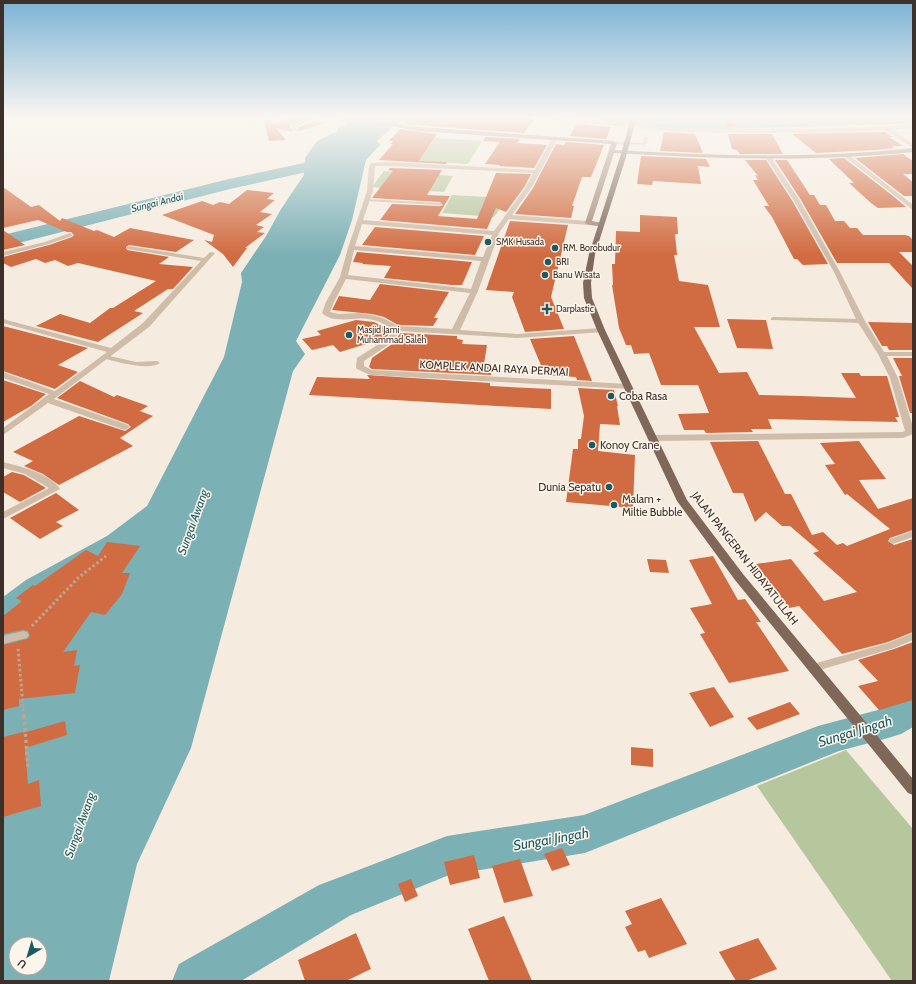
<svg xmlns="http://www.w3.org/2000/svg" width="916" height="984" viewBox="0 0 916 984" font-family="Cabin,sans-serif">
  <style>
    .green { fill: #b6c69d }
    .water { fill: #7bb0b5; fill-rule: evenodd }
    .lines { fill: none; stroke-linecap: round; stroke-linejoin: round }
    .river { fill: #7bb0b5; fill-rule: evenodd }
    .building { fill: #d16b41 }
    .path-far1 { stroke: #bba693; stroke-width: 3; stroke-dasharray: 2.5 2.5; stroke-linecap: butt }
    .path { stroke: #bba693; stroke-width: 3.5; stroke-dasharray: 3 3; stroke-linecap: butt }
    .lane { fill: #cfbca9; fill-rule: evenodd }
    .street { fill: #cfbca9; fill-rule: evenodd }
    .secondary { fill: #a38b7a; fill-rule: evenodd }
    .primary { fill: #7f6859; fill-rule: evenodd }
    .primary-bridge { stroke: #7f6859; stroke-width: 5.5 }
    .poi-dot { fill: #1a5a62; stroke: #fcf5ec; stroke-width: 1.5 }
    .labels { text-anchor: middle; stroke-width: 3; stroke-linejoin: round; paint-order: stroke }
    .far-poi-label { font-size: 9px; fill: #3c3029; stroke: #fcf5ec; text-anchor: start }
    .far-water-label { font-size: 10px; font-style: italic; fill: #1a5a62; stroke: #fcf5ec }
    .street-label { font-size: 11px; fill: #3c3029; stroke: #fcf5ec }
    .poi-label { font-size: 11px; fill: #3c3029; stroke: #fcf5ec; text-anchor: start }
    .water-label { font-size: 12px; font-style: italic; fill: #1a5a62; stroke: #fcf5ec }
    .near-water-label { font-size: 14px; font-style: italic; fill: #1a5a62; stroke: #fcf5ec }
  </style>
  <rect width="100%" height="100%" fill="#f5ecdf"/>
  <g class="green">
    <path d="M435,138L482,141L468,164L419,161Z"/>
    <path d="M384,171L453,176L444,192L372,187Z"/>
    <path d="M452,195L487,197L500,209L494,217L442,213Z"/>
    <path d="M846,750L913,829V981H892L757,786Z"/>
  </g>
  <g class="water">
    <path d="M344,117H404L377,141L380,145L366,160L352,220L340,255L296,341L305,354L293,371L191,748L137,864L109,981H3V597L26,580L107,536L147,506L224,357L242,282L241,273L266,236L281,209L304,175L305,158L317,141L338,131V128L347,123L337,119ZM16,944H40V968H16Z"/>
    <path d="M587,117H913V123L713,129L666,128L601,121V119Z"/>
  </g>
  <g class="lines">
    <g class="river">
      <path d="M336,156L342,158L344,161L342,164L230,189L3,247V235L229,179Z"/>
      <path d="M913,693V727L901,734L888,738L839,751L585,853L449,875L351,915L241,981H172L179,964L319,885L335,879L447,836L584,815L818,726L878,710L900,698Z"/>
    </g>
  </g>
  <g class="building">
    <path d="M263,117H267L273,124L293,117L305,119L289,126L293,132L276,128L286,140L269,141Z"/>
    <path d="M411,117H527L534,119L524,133L405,124Z"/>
    <path d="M724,117H729L737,127H726Z"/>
    <path d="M315,121L326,123L299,131L297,128Z"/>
    <path d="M577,123L611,127L606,139L570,136Z"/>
    <path d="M894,123L897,124L785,127H796L794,126L868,125Z"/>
    <path d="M400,129L437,134L419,161L447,162L446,164L379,160L393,144H391L393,141H389Z"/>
    <path d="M664,132L695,134L703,153L660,151Z"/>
    <path d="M885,132L893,137H889L903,146H891L894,148L875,150L816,153L792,134Z"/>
    <path d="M728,134H772L783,154H740L737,150L732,149Z"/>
    <path d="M485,137L520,139L517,143L547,145L534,168L499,166L500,165L485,164L500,142L483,141Z"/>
    <path d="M566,142L604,145L591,177H582L572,206H574L571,218L515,214L533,188L556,144L564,145Z"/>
    <path d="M903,154L913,161V174H903L913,182V196H904L855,158Z"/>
    <path d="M641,156L706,159L710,167L698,166L701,184L653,181L652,185L637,184Z"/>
    <path d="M844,158L893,196L906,207L878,208L871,203L849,183H854L829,159Z"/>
    <path d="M745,160H766L793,202L828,264L803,265L797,259H794L772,217L764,206H769L753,180H758L755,175L758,176Z"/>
    <path d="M775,160H787L810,195H814L820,205H826L835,221H844L850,228H857L863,235H905L909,236L913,240V252H899L913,266V289L889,263H837L801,200Z"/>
    <path d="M390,168L442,170L427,195L450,196L438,216L477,219L496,173L531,174L525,186L506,212L496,208L487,229L380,220L392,204L440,206L443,205L440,202L372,198L393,171L388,170Z"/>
    <path d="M3,187L31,207L39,205L60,221L62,218L94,231L97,230L114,237L130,228L194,240L176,252L129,245L126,247L127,250L169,257L159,264L193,267L173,289H168L134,311L143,313L98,342L36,326L60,314L90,323L110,308H113L156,281L78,263L68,266L55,260L45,263L36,259L11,267L3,263V257L49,245L72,237L74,235L71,232H67L38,220L3,228Z"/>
    <path d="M247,190L274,193L267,199L275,200L260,212L272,214L256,225L264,227L257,232L265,233L245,248H247L233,267L223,254L204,240L212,242L214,235L162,215L202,201L213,205L220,202L229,204Z"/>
    <path d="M640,215L677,217L678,234H675L677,255H674L679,281L708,285L720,327H694L719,373L747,372L759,395L801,396L856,398L841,373H859L861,376H887L899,417H895L898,422L768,419L772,429H751L753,432L706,433L704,430H684L678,414L709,413L698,385H661L649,353L634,354L631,345H626L619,328L612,285H613L612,264H615L616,231L640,232Z"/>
    <path d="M510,221L568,225L551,297L564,329L525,332L512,297L514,292L486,290Z"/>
    <path d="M375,227L484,236L475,255L362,245Z"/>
    <path d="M3,230L25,245L3,250Z"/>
    <path d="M357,252L472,262L462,285H452L384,278L391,266L362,264L363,263L353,262Z"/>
    <path d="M380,284L449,292L434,318H438L433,326L398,325L384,317L372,314L332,310L339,296L370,300Z"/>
    <path d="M727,319L766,320L773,349L737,348Z"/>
    <path d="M356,320L374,322L390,330L387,337L375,345L376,341L340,352L333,345L312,350L302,339L321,335L317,331Z"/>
    <path d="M868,322L913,323V350H889L887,346H882Z"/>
    <path d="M3,326L88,348L58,365L78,372L55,389L3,371Z"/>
    <path d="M400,333L457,336V339L463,340L462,344L487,345L484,364H492L491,375L372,369L369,367L372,358L395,342Z"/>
    <path d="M574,336L592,381L577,380L576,377L545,375L530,339Z"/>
    <path d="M893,358H913V413H910L899,376H902Z"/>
    <path d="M367,375L490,383V386L551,389V409L309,395L317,377L370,379Z"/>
    <path d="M3,380L46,394L31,406L3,422Z"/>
    <path d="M80,381L114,397L117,395L148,406L140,411L153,416L120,438L133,446L59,485L43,474L24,466L33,461L13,452L79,416L125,431L131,427L128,424L57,398Z"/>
    <path d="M578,388L614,390L618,406H617L620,425L600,424L598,451L635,455L633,508L566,502L573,449H578V439H581L584,416Z"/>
    <path d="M758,441L785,494H791L812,535L823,532L837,545L843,543L847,546L890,529L847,494L845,495L825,465L835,464L820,443L859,441L886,479L859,480L878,509L913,498V530L890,538L888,541L894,545L913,539V632L888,642L842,654L799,606L789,608L756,564L791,559L824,601L857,592L813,553L819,551L790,526H782L766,512L755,522L743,493H733L710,442Z"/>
    <path d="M12,472L24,475L46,488L20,502L3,492V477Z"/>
    <path d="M56,493L79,510L56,522L63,526L40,539L10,518Z"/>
    <path d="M107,542L140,546L122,573H130L122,594L105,615L91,612L63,652L77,650L74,666L80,665L75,693L19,699V706L3,710V645L27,639L30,636L28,631L23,630L3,634V616L22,601L16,598L33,585L35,586L86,550L98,556Z"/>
    <path d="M713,556L738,600L745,599L761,622H756L789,671L729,683L700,634L705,633L690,608L712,604L689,560Z"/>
    <path d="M647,559L666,560L669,573L650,572Z"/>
    <path d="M913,642V700L879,710L858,686L878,681L858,660L894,649Z"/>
    <path d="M714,687L734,717L710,727L689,693Z"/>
    <path d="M790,702L800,714L757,730L747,718Z"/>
    <path d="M65,721L67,735L25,748L28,784L39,780L41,806L3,817V737L23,732V733Z"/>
    <path d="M631,747L653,749V767L631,765Z"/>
    <path d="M562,848L570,865L552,871L544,854Z"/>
    <path d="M474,855L480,878L450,885L444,862Z"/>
    <path d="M520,859L533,896L504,903L492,866Z"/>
    <path d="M411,879L418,896L405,902L398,884Z"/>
    <path d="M661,898L687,944L649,958L645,950L638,952L625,927L632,924L625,911Z"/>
    <path d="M504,916L532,981H489L468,929Z"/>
    <path d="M356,933L371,969L346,981H305L298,960Z"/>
    <path d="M758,938L777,969L746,981H736L719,952Z"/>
  </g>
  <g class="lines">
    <g class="path-far1">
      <path d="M32,626L78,578L106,556"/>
      <path d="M18,649L24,717"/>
    </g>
    <path class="path" d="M24,716L28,768"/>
    <g class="lane">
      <path d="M645,136L648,137L646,144L644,145L614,144L612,143L614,142L642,143Z"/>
      <path d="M365,199L440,203L442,204L440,205L367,201L365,200Z"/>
      <path d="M773,317L861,319L864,321L861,323L771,320V318Z"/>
      <path d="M105,355L136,362L157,361L160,363C149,371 116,362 103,358L102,357Z"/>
      <path d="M913,531V537L893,544L889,541L890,539Z"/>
      <path d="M913,633V640L894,648L813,672L809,671L808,668L809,665L813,664L888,643Z"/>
    </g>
    <g class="street">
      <path d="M313,117H320L295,127L298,131H294L290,126Z"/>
      <path d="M528,117H548L679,128L810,129L913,125V129H891L913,144V148L885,130L810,133L679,132Z"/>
      <path d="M555,136L558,138L532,187L512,215L588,221L591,223L588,225L509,219L499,233L478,291L460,330L517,334L601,328L605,330L604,332L517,338L399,331L394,341L364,361V366L372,370L628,384L632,387L631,389L370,375L357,369L356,367L357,358L388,338L392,329C385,324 377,320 368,319C355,317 333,324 322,313L326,302L340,277L348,248L367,191L369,167L371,163L391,162L535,170L552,138ZM375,166H391L533,173L526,187L494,231L363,220L373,191ZM362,224L492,235L483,257L355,246ZM354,250L481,261L471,289L348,275ZM346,279L470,293L452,329L398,326L383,318L372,315L359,313L339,314L330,312L334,302Z"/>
      <path d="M845,155H849L913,205V210L845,157Z"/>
      <path d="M767,157H771L800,201L840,272L865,321L884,352H913V356H887L898,378L913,427V434L903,438L652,441L647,438L652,435L902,432L905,431L890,378L878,354L857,321L834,272L794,201L766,158Z"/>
      <path d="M70,233L73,235L72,236L49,244L3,256V252L45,242Z"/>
      <path d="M129,246L204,258L210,252L215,253L149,327L54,399L128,425L130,427L125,430L122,429L48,403L3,435V428L49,394L3,378V372L55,391L107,352L3,323V319L111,348L143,323L201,261L127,249V247Z"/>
      <path d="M3,462C19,466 52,474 60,489L3,519V512L49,488L25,474L3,468Z"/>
      <path d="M23,631L27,632L29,635L27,638L3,644V636Z"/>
    </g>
    <path class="secondary" d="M335,117H348L419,127L614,141L617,143L615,150C714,156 813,159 913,148V152C813,162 714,159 614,153L592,221L603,223L604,224C600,227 589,226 585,223L611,144L419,131Z"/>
    <path class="primary" d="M623,155L626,157L595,254L591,283L592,298L605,330L687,500L743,574L913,779V795L908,793L735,580L677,501L597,330L584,298L583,283L589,254L620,157Z"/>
    <path class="primary-bridge" d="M623,157L634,117"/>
  </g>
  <linearGradient id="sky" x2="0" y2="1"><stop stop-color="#7cb2d4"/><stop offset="0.46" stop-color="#faf6f1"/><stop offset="1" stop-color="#faf6f1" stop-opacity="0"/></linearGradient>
  <rect width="916" height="255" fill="url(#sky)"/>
  <g class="poi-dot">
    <circle cx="488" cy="242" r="4"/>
    <circle cx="555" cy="248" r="4"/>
    <circle cx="548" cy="262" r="4"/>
    <circle cx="545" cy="275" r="4"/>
    <path d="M545 303h4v4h4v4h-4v4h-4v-4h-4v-4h4z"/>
    <circle cx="349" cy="335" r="4"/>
    <circle cx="611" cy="396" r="4"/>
    <circle cx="592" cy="445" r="4"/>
    <circle cx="609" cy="487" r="4"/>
    <circle cx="614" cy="505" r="4"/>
  </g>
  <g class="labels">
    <g class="far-poi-label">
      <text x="496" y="245">SMK Husada</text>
      <text x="563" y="251">RM. Borobudur</text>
      <text x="556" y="265">BRI</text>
      <text x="553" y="278">Banu Wisata</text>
      <text x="556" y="312">Darplastic</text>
      <text x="357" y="333">Masjid Jami<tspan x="357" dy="10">Muhammad Saleh</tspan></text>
    </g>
    <g class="far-water-label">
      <text transform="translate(157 202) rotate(-14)" y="4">Sungai Andai</text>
    </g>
    <g class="street-label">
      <text transform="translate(494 368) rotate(3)" y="4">KOMPLEK ANDAI RAYA PERMAI</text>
      <text transform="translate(745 558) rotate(52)" y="4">JALAN PANGERAN HIDAYATULLAH</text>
    </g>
    <g class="poi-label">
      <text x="619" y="400">Coba Rasa</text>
      <text x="600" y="449">Konoy Crane</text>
      <text x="601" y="491" text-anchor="end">Dunia Sepatu</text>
      <text x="622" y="503">Malam +<tspan x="622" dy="13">Miltie Bubble</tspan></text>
    </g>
    <g class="water-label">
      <text transform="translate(193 522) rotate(-70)" y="4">Sungai Awang</text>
      <text transform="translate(80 825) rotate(-70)" y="4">Sungai Awang</text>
    </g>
    <g class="near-water-label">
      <text transform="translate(855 731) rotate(-17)" y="5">Sungai Jingah</text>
      <text transform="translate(551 839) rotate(-10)" y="5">Sungai Jingah</text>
    </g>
  </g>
  <rect width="916" height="984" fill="none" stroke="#3c3029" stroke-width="8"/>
  <g transform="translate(28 956) rotate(218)"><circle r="19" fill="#fcf5ec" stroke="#afa69e"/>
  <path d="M0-3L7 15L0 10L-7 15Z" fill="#1a5a62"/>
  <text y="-6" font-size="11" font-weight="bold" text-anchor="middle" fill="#3c3029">U</text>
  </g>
</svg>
